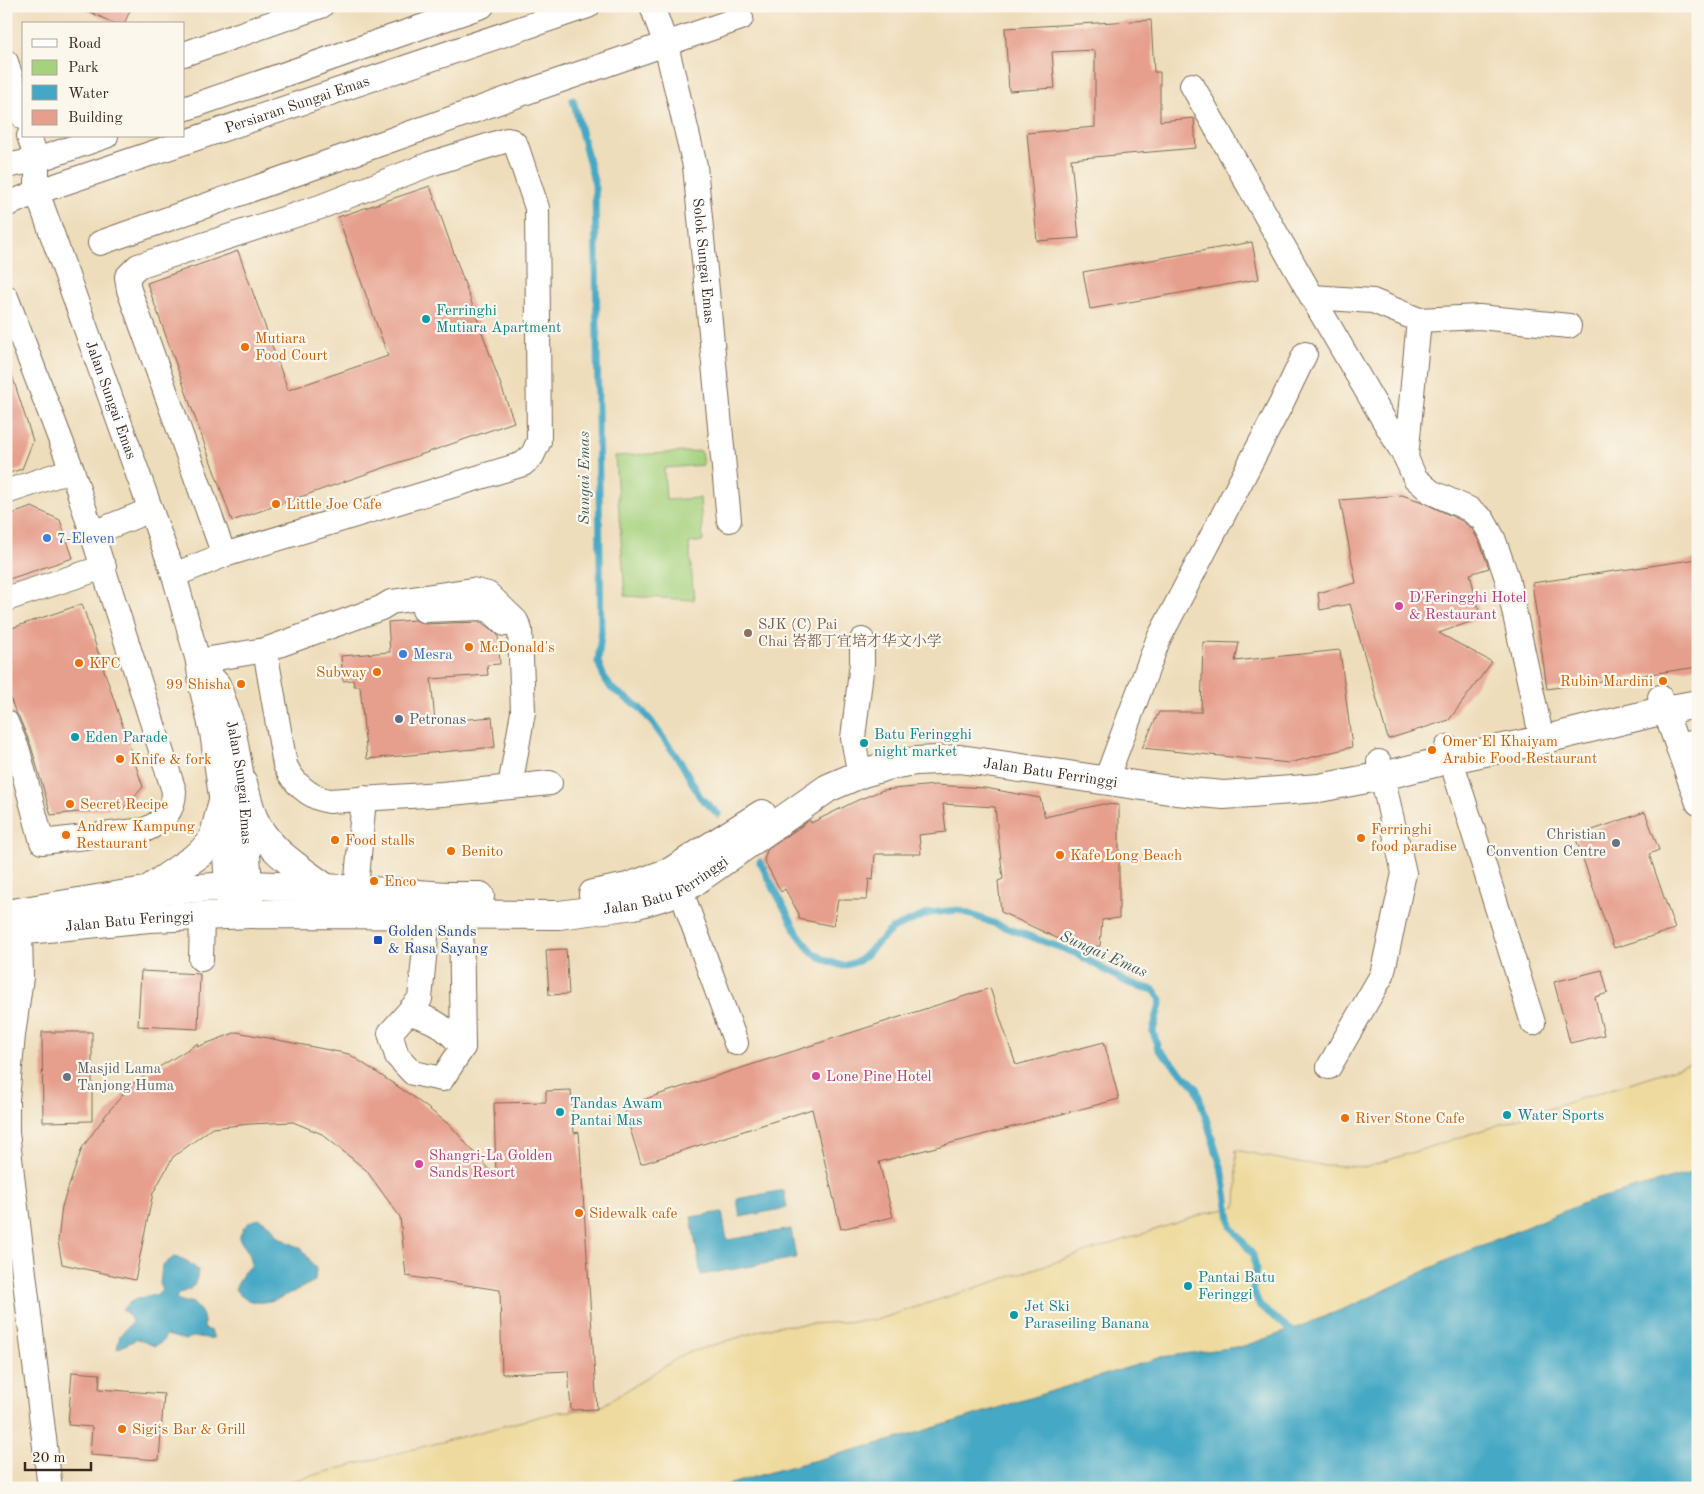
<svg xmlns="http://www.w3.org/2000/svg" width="1704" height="1494" viewBox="0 0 1704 1494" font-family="'Old Standard TT','Noto Serif SC',serif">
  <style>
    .green { fill: #a6d27f; stroke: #707e4e }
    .sand { fill: #eeda9e; stroke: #94825e }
    .water { fill: #44a8c4; stroke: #406971 }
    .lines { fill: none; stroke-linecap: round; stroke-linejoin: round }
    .stream { stroke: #44a8c4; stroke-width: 7 }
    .building { fill: #e69f8d }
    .minor-casing { stroke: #7a6955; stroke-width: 26 }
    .major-casing { stroke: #7a6955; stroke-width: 30 }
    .minor { stroke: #fff; stroke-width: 24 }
    .major { stroke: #fff; stroke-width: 28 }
    .culture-dot { fill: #0f9aa8; stroke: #fbf7ec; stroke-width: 2 }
    .food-dot { fill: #e8710a; stroke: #fbf7ec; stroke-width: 2 }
    .shop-dot { fill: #3f7fe0; stroke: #fbf7ec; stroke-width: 2 }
    .hotel-dot { fill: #d1479c; stroke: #fbf7ec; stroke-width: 2 }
    .education-dot { fill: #8d6e63; stroke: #fbf7ec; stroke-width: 2 }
    .service-dot { fill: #5c6f8a; stroke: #fbf7ec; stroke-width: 2 }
    .worship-dot { fill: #6b7280; stroke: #fbf7ec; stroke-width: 2 }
    .transit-dot { fill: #1a4fb4; stroke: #fbf7ec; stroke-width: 2 }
    .labels { text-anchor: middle; stroke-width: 4.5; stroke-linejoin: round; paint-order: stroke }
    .street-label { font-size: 15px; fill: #3b2a1e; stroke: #fbf7ec }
    .culture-label { font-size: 15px; fill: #0d838f; stroke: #fbf7ec; text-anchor: start }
    .food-label { font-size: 15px; fill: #c56008; stroke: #fbf7ec; text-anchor: start }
    .shop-label { font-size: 15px; fill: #366cbe; stroke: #fbf7ec; text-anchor: start }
    .hotel-label { font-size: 15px; fill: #b23c85; stroke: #fbf7ec; text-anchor: start }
    .education-label { font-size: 15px; fill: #785e54; stroke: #fbf7ec; text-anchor: start }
    .service-label { font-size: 15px; fill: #4e5e75; stroke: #fbf7ec; text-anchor: start }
    .worship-label { font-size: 15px; fill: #5b616d; stroke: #fbf7ec; text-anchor: end }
    .transit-label { font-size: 15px; fill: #164399; stroke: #fbf7ec; text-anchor: start }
    .water-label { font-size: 16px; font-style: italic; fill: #3f5c60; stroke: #fbf7ec }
  </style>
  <rect width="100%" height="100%" fill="#fbf7ec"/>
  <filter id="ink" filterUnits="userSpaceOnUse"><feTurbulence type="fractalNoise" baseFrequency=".02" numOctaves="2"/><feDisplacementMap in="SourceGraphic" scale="10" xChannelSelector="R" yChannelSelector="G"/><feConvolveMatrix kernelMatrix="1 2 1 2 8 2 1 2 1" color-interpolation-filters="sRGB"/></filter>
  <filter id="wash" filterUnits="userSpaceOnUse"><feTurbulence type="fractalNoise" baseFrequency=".0096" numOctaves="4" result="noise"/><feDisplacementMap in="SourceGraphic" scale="20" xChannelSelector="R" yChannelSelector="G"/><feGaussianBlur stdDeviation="1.12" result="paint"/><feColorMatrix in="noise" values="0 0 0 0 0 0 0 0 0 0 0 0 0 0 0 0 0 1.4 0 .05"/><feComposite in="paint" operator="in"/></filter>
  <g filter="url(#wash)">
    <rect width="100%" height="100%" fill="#edb"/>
    <path class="green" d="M701,451L703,465L664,468L666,500L700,498L703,541L689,543L694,600L625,596L615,456Z"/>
    <path class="sand" d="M1698,1061V1171L1586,1202L1452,1258L1356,1304L1291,1330L1244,1346L1162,1357L904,1437L767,1473L718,1488H264L557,1412L597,1409L684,1354L776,1326L876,1320L1207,1213L1236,1207L1237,1182L1236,1150L1303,1164L1367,1167Z"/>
    <g class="water">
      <path d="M1698,1171V1488H718L767,1473L904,1437L1162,1357L1244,1346L1291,1330L1356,1304L1452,1258L1586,1202Z"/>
      <path d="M784,1190L787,1208L740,1217L737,1199Z"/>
      <path d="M722,1212L727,1240L791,1229L796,1258L701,1275L691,1217Z"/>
      <path d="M260,1219L273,1227L277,1236L302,1249L316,1269L315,1281C291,1292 255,1318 235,1289L245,1270L251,1267C253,1255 245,1248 239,1239C243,1227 247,1221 260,1219Z"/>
      <path d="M174,1257L187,1261L198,1270C197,1283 193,1291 179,1293L176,1298L181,1302H192C201,1311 205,1315 204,1328L211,1331L214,1338C204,1340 196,1333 186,1340L166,1335L162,1342L155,1346L137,1339L117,1349L120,1335L132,1322L129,1315L122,1310C134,1296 143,1298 158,1294L162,1290L160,1284L162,1266Z"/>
    </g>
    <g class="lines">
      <g class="stream">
        <path d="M573,100L595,185L601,635L598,662L604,677L611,688L639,707L651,721L682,764L700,797L718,814"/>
        <path d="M760,862L798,934L812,952L825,960L843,966L859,961L892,929L929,913L958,910L1075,953L1128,983L1154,990L1161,1000L1153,1031L1158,1049L1196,1087L1223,1173L1231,1226L1253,1255L1256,1269L1253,1290L1260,1306L1291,1330"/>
      </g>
    </g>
    <g id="blocks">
      <g class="building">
        <path d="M78,6H132L124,24H115Z"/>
        <path d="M1151,20L1154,72H1160V121L1194,118L1196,148L1071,159L1079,238L1037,241L1027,133L1095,127V50L1052,52L1055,88L1009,91L1005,28Z"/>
        <path d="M430,186L514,422L232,521L147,283L238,251L288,390L388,356L338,217Z"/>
        <path d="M1252,242L1259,279L1090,309L1083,272Z"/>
        <path d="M10,369L33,441L22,469L6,474V370Z"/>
        <path d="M1402,495L1420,501L1462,521L1472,529L1480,543L1489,568L1470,574L1481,618L1439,633L1492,662L1449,720L1388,739L1350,604L1320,610L1318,593L1356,583L1340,500Z"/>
        <path d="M32,507L60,520L73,558L6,580V516Z"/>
        <path d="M1698,559V667L1547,689L1532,583Z"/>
        <path d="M82,604L143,787L125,807L51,815L31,746L19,717L15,711L6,687V630Z"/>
        <path d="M415,620L424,624L481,622L498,635L500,664L487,665L488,675L431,679L435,722L492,717L495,747L367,759L360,686H354L353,680L343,681L341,656L390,652L388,622Z"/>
        <path d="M1203,642L1239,643L1235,661L1340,650L1352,747L1289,763L1142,748L1159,712H1201Z"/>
        <path d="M935,785L985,788L1040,798L1045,817L1103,804L1119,805V918L1102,920L1100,946L1078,948L1001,912L998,881L1003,879L995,807L943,804L946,832L919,835L921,854H875L873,880L869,879L867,900H838L833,926L799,919V914L785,889L781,892L764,860L767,850L810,820L811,823L858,800L883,790Z"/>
        <path d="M1645,812L1659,850L1649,854L1675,929L1614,948L1575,836Z"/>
        <path d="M566,949L569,994L549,995L546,950Z"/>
        <path d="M1602,970L1608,993L1595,997L1604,1035L1570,1043L1554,982Z"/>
        <path d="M141,971L200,974L198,1029L138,1026Z"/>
        <path d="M990,988L1016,1065L1104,1042L1119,1099L879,1162L893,1217L841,1229L812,1109L641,1164L623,1106Z"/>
        <path d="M42,1032H92V1121L43,1122Z"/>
        <path d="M237,1032L349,1054L412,1096L451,1126L496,1178L494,1103L546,1102V1091L571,1090L574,1133L579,1132L597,1409L571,1410L568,1371L502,1374L500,1290L406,1276L400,1217L366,1170L322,1134L293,1122L250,1124L212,1128L173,1157L153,1193L135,1280L62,1264L58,1241L62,1206L82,1148L108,1112L132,1084L198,1043L197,1047Z"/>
        <path d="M72,1372L100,1374L99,1389L164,1394L159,1460L90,1455L92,1427L68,1425Z"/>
      </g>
    </g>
  </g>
  <g filter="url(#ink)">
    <use href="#blocks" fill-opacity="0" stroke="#7a6955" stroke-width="1"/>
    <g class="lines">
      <defs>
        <g id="minor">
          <path id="s1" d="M652,6L666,45L695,166L729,520"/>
          <path d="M184,54L321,6"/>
          <path d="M6,62L24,118"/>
          <path d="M1192,85L1312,297L1406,458L1415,478L1431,492L1469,509L1483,520L1493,538L1507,578L1542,740"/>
          <path d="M184,109L482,6"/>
          <path id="s2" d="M29,136L37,160V192L174,575L198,661L202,690L212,732L222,804L228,906"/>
          <path d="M6,166L37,160L106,136"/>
          <path id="s3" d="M6,205L37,192L588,6"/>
          <path d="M100,243L538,88L741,18"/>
          <path d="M6,297L72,470L174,791C174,812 162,822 145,830L42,842L18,751L6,722"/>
          <path d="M1312,297L1373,301L1419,320L1479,317L1569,326"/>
          <path d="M1406,458L1419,320"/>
          <path d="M6,492L72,470"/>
          <path d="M93,533L151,510"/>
          <path d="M174,575L224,555L523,464L532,456L539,441L537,208L516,145L512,141L507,140L430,164L320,207L138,266L127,277L129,290L224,555"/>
          <path d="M6,599L104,567"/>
          <path d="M424,610L482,608L490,610L505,624"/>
          <path d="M862,640V663L853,738L857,760L863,773"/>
          <path d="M265,650L285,765C293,783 310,798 329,801L442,794L550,783"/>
          <path d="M198,661L265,650L381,608L391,602L472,590L488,594L516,621L520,630L523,712L510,787"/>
          <path id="s4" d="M198,662L218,684L233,727L243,783L252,914"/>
          <path d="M1660,697L1698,803"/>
          <path d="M1447,747L1533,1023"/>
          <path d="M1678,747L1698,741"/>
          <path d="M1106,780L1158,640L1281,404L1305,354"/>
          <path d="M672,874L681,891L736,1043"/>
          <path d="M356,890L364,798"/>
          <path d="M447,896L461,914L463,1047L442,1079L413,1073L397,1056L390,1033L420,999L428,916Z"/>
          <path d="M20,930L21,977L13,1035L7,1099V1133L50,1488"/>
          <path d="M201,959L202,916"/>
          <path d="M409,1013C434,1019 445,1027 463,1047"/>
          <path d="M1329,1067L1382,975L1404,873L1379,762"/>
        </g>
        <g id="major">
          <path d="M243,783C246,794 249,806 253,817C266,849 299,868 326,888"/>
          <path d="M149,889L200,854L213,839L222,804"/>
          <path d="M593,894L628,887L670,872L762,814"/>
          <path d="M6,914L145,891L251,885L326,888L447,896H480"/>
          <path id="s5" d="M6,932L149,918L252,914L559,915L634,905L681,891L828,788L863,773L891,765L916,761L960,759L1176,791L1224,795L1319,788L1383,776L1451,759L1542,740L1665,710L1698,704"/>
        </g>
      </defs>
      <use href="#minor" class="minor-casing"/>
      <use href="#major" class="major-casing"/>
      <use href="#minor" class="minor"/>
      <use href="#major" class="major"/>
    </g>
  </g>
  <g class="culture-dot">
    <circle cx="426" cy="319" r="5"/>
    <circle cx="75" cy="737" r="5"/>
    <circle cx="864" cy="743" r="5"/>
    <circle cx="560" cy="1112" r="5"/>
    <circle cx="1507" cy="1115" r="5"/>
    <circle cx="1188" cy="1286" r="5"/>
    <circle cx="1014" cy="1315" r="5"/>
  </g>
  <g class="food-dot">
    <circle cx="245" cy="347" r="5"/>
    <circle cx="276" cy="504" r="5"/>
    <circle cx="469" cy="647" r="5"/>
    <circle cx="79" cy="663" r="5"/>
    <circle cx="377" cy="672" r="5"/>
    <circle cx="1663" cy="681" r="5"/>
    <circle cx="241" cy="684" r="5"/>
    <circle cx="1432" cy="750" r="5"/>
    <circle cx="120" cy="759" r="5"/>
    <circle cx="70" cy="804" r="5"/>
    <circle cx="66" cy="835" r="5"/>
    <circle cx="1361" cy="838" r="5"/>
    <circle cx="335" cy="840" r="5"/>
    <circle cx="451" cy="851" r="5"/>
    <circle cx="1060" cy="855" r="5"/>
    <circle cx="374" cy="881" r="5"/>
    <circle cx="1345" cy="1118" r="5"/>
    <circle cx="579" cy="1213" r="5"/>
    <circle cx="122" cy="1429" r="5"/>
  </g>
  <g class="shop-dot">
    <circle cx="47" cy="538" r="5"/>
    <circle cx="403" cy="654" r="5"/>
  </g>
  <g class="hotel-dot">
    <circle cx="1399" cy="606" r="5"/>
    <circle cx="816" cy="1076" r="5"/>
    <circle cx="419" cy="1164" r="5"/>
  </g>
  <circle class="education-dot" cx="748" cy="633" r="5"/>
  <circle class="service-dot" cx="399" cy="719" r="5"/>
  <g class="worship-dot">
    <circle cx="1616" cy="843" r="5"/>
    <circle cx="67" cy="1077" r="5"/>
  </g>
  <rect class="transit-dot" x="373" y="935" width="10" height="10" rx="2.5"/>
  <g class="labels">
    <g class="street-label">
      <text dy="5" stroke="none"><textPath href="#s3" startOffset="308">Persiaran Sungai Emas</textPath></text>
      <text dy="5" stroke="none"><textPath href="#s1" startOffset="261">Solok Sungai Emas</textPath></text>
      <text dy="5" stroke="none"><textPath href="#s2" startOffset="278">Jalan Sungai Emas</textPath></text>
      <text dy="5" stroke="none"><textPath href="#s5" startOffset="1086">Jalan Batu Ferringgi</textPath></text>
      <text dy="5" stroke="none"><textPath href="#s4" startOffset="131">Jalan Sungai Emas</textPath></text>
      <text dy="5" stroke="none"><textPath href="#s5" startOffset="666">Jalan Batu Ferringgi</textPath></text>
      <text dy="5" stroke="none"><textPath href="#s5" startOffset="124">Jalan Batu Feringgi</textPath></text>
    </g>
    <g class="culture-label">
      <text x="436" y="315">Ferringhi<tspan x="436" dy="17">Mutiara Apartment</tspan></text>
      <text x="874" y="739">Batu Feringghi<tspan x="874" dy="17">night market</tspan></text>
      <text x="85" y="742">Eden Parade</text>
      <text x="570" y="1108">Tandas Awam<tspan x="570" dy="17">Pantai Mas</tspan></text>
      <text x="1517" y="1120">Water Sports</text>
      <text x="1198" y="1282">Pantai Batu<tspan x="1198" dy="17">Feringgi</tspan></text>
      <text x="1024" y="1311">Jet Ski<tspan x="1024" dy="17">Paraseiling Banana</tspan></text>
    </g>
    <g class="food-label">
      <text x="255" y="343">Mutiara<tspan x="255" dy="17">Food Court</tspan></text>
      <text x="286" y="509">Little Joe Cafe</text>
      <text x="479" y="652">McDonald's</text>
      <text x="89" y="668">KFC</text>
      <text x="367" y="677" text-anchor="end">Subway</text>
      <text x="1653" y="686" text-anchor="end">Rubin Mardini</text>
      <text x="231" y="689" text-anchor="end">99 Shisha</text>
      <text x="1442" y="746">Omer El Khaiyam<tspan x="1442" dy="17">Arabic Food Restaurant</tspan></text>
      <text x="130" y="764">Knife &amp; fork</text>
      <text x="80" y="809">Secret Recipe</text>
      <text x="76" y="831">Andrew Kampung<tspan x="76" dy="17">Restaurant</tspan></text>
      <text x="1371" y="834">Ferringhi<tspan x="1371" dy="17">food paradise</tspan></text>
      <text x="345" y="845">Food stalls</text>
      <text x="461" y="856">Benito</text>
      <text x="1070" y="860">Kafe Long Beach</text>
      <text x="384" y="886">Enco</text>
      <text x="1355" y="1123">River Stone Cafe</text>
      <text x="589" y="1218">Sidewalk cafe</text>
      <text x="132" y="1434">Sigi‘s Bar &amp; Grill</text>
    </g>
    <g class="shop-label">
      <text x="57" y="543">7-Eleven</text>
      <text x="413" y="659">Mesra</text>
    </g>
    <g class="hotel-label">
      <text x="1409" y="602">D'Feringghi Hotel<tspan x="1409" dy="17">&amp; Restaurant</tspan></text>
      <text x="826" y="1081">Lone Pine Hotel</text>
      <text x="429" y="1160">Shangri-La Golden<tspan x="429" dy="17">Sands Resort</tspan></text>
    </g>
    <g class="education-label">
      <text x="758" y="629">SJK (C) Pai<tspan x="758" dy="17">Chai 峇都丁宜培才华文小学</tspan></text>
    </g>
    <g class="service-label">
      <text x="409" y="724">Petronas</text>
    </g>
    <g class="worship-label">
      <text x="1606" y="839">Christian<tspan x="1606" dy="17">Convention Centre</tspan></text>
      <text x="77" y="1073" text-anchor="start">Masjid Lama<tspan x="77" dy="17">Tanjong Huma</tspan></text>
    </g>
    <g class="transit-label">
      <text x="388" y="936">Golden Sands<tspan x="388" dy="17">&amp; Rasa Sayang</tspan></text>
    </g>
    <g class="water-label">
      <text transform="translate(583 478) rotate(-90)" y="6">Sungai Emas</text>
      <text transform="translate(1104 953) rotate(24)" y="6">Sungai Emas</text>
    </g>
  </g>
  <rect width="1704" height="1494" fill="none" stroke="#fbf7ec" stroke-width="25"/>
  <rect x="22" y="22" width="162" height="115" fill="#fbf7ec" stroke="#aea59a"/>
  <rect x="32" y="39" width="25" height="8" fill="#ffffff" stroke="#aea59a"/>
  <text x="68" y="48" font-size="15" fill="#3b2a1e">Road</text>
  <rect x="32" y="60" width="25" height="15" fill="#a6d27f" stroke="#aea59a"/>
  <text x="68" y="72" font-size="15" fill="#3b2a1e">Park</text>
  <rect x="32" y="85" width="25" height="15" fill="#44a8c4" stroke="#aea59a"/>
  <text x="68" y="98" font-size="15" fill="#3b2a1e">Water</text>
  <rect x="32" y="110" width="25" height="15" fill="#e69f8d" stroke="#aea59a"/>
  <text x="68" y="122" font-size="15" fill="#3b2a1e">Building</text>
  <path d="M25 1462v8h66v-8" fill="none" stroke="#3b2a1e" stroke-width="2.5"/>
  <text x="32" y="1462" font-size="15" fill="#3b2a1e" stroke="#fbf7ec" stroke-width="4" paint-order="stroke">20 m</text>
</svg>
